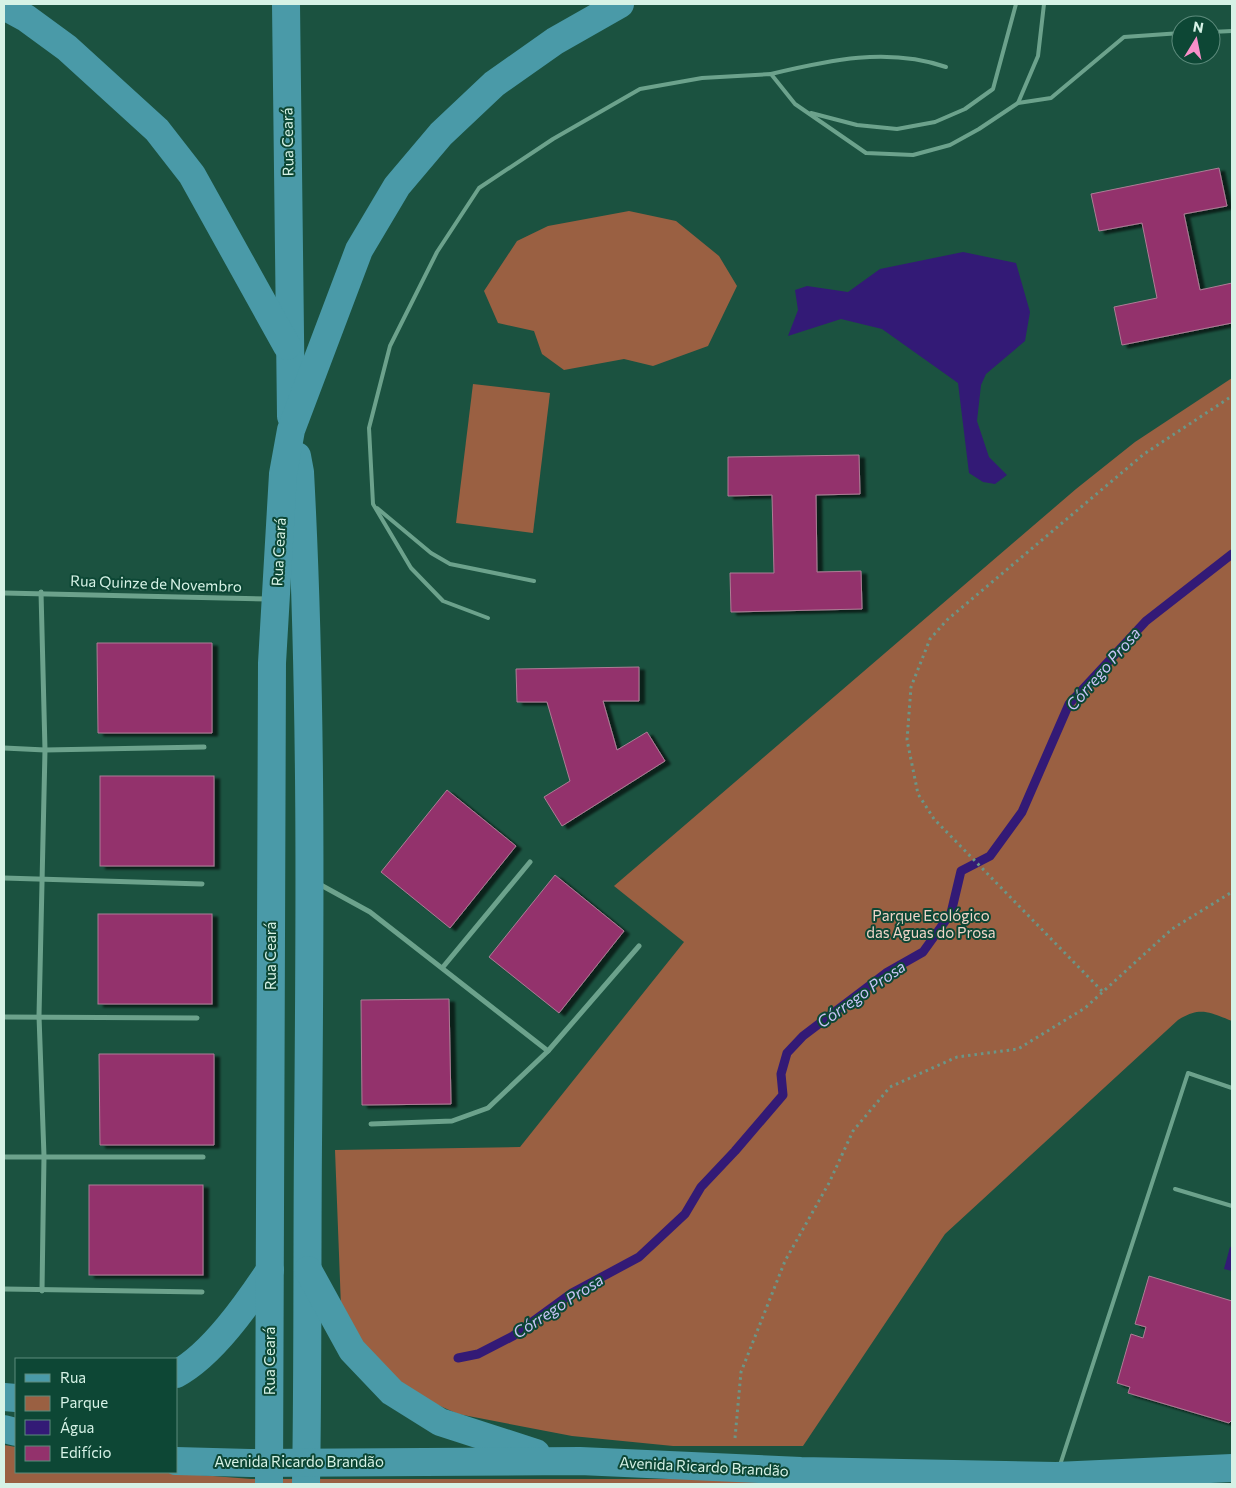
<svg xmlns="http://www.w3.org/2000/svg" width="1236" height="1488" font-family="Commissioner,sans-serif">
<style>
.green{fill:#9a6042}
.water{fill:#331a76}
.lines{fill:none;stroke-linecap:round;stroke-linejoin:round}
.stream{stroke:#331a76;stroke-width:9}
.building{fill:#93326c;stroke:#ac7d95;filter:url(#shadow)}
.path{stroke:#6b9687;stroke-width:3;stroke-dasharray:2.5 4;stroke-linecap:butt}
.lane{stroke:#6ca28c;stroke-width:4}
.street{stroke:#6ca28c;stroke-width:5}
.primary{stroke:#4a9aa8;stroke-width:28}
.labels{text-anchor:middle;stroke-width:4;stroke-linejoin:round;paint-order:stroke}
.street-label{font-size:15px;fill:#d6f2e6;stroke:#0d4735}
.park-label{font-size:15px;fill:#f0d5c8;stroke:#0d4735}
.water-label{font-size:16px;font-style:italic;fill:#c7c4f7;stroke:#0d4735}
</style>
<defs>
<filter id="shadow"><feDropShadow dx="5.5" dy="3" stdDeviation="1" flood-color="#0009"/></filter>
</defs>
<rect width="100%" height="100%" fill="#1b5240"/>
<!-- green -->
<g class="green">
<polygon points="629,211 676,221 719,256 737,286 708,346 653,366 624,359 564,370 542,354 534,331 498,323 484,291 517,241 548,226"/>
<path d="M1232,378V1021C1209,1012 1200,1006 1178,1020L945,1234L803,1446H673L572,1436L458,1414L402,1389L354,1338L341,1307L335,1150L520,1147L684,942L614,886L1076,489L1135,442Z"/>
<polygon points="473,384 550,393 533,533 456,523"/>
<polygon points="4,1445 16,1447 16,1472 162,1472 251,1479 732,1479 1195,1484 4,1484"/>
</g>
<!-- water -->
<g class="water">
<polygon points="963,252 1016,263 1030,312 1025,341 986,374 981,385 977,421 989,457 1007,475 995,484 983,482 969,473 958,383 882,329 841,319 788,336 798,310 795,290 807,286 848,292 880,269"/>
<polygon points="1230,1247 1232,1247 1232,1271 1224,1269"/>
</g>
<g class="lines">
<!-- stream -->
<polyline class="stream" points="458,1358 478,1354 513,1336 572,1293 639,1257 685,1214 701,1187 735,1151 783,1095 781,1074 787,1053 803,1036 886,973 923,952 951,913 961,871 990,856 1022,812 1069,704 1146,621 1232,554"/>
</g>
<!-- building -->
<g class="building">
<polygon points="1219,168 1227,206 1184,214 1200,290 1232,283 1232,323 1122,345 1114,307 1157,298 1142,223 1099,231 1091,194"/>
<polygon points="859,455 860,494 816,495 817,572 861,571 862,609 731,612 730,573 774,573 772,495 728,496 728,457"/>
<polygon points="97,643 212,643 212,733 98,733"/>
<polygon points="639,667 639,701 603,701 617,750 647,732 665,761 562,826 544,797 570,781 547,702 517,702 516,669"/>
<rect x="100" y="776" width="114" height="90"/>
<polygon points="447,790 516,846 450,928 381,872"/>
<polygon points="555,875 624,931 559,1013 489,957"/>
<rect x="98" y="914" width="114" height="90"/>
<polygon points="449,999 451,1104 362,1105 361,1000"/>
<polygon points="99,1054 214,1054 214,1145 100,1145"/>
<rect x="89" y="1185" width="114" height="90"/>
<polygon points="1149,1276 1232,1301 1232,1420 1229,1423 1128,1393 1130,1387 1117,1383 1131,1334 1143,1338 1146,1327 1135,1324"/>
</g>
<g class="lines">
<!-- path -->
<g class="path">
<polyline points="1102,991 934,819 918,794 907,740 911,687 930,639 947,620 1144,454 1232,396"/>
<polyline points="735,1438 741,1372 785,1261 829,1183 853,1131 890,1087 957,1057 1018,1049 1085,1008 1172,929 1232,892"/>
</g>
<!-- lane -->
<g class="lane">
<polyline points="1211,32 1232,31"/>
<path d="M771,74C829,60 888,47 946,67"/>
<polyline points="1018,103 1051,98 1124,37 1181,33"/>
<polyline points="811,113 857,125 897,129 935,122 965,109 993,89 1016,4"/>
<polyline points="377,508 431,553 450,564 534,581"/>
<polyline points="488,618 443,601 411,568 373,504 369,428 390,346 437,252 479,188 553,139 640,89 702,78 771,74 795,104 866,153 913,155 950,145 979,129 1018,103 1038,56 1044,4"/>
<polyline points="1175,1189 1232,1206"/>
<polyline points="1060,1465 1188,1073 1232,1088"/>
</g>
<!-- street -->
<g class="street">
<polyline points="41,592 45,750 39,1016 44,1156 42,1291"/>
<polyline points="4,593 269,599"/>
<polyline points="4,748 45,750 204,747"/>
<polyline points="4,878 202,884"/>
<polyline points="319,884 370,912 548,1051"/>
<polyline points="443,967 530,862"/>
<polyline points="4,1017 197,1018"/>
<polyline points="371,1124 452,1121 488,1108 548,1051 639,946"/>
<polyline points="4,1157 203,1157"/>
<polyline points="4,1289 202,1292"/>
</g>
<!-- primary -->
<g class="primary">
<polyline points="286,4 291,416"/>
<polyline points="4,6 26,18 67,48 157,130 192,175 287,346"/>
<path d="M297,456L300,472C312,696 310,920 308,1144C307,1257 308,1371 306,1484"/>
<polyline points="308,1270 352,1350 392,1392 440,1422 536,1453"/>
<path d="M176,1374C212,1355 248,1303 270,1270"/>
<polyline points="4,1397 16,1398"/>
<polyline points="4,1429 16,1432"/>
<polyline points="176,1461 250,1463 580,1461 801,1471 1056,1476 1232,1468"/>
<polyline points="269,1484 272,663 283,474 291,430 359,250 397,186 441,134 494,84 555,41 620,4"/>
</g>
</g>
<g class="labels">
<!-- street labels -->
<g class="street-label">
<text transform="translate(288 142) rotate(-91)" y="5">Rua Ceará</text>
<text transform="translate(279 552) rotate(-87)" y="5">Rua Ceará</text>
<text transform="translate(156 584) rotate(2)" y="5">Rua Quinze de Novembro</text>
<text transform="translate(271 956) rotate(-90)" y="5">Rua Ceará</text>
<text transform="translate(270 1361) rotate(-90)" y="5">Rua Ceará</text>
<text x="299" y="1467">Avenida Ricardo Brandão</text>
<text transform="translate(704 1467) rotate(3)" y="5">Avenida Ricardo Brandão</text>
</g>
<!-- park labels -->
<g class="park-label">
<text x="931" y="921">Parque Ecológico<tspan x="931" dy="17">das Águas do Prosa</tspan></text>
</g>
<!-- water labels -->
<g class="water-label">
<text transform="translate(1103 669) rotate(-49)" y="6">Córrego Prosa</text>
<text transform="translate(861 994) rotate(-35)" y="6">Córrego Prosa</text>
<text transform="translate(558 1306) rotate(-33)" y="6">Córrego Prosa</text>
</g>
</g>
<!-- border -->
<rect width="1236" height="1488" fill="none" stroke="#d6f2e6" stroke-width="10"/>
<!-- legend -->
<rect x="15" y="1358" width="162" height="115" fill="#0d4735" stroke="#5d8b7c"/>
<rect x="25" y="1374" width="25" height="8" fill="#4a9aa8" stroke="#5d8b7c"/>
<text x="60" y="1383" font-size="15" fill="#d6f2e6">Rua</text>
<rect x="25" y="1396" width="25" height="15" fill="#9a6042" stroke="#5d8b7c"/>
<text x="60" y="1408" font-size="15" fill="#d6f2e6">Parque</text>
<rect x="25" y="1420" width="25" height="15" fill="#331a76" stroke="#5d8b7c"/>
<text x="60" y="1433" font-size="15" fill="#d6f2e6">Água</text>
<rect x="25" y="1446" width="25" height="15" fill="#93326c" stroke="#5d8b7c"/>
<text x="60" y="1458" font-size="15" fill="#d6f2e6">Edifício</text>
<!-- north arrow -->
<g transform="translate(1196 40) rotate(10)"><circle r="24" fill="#0d4735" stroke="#5d8b7c"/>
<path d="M0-4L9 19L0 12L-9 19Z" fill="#f98fc9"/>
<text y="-8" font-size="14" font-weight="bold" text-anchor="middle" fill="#d6f2e6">N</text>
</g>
</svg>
